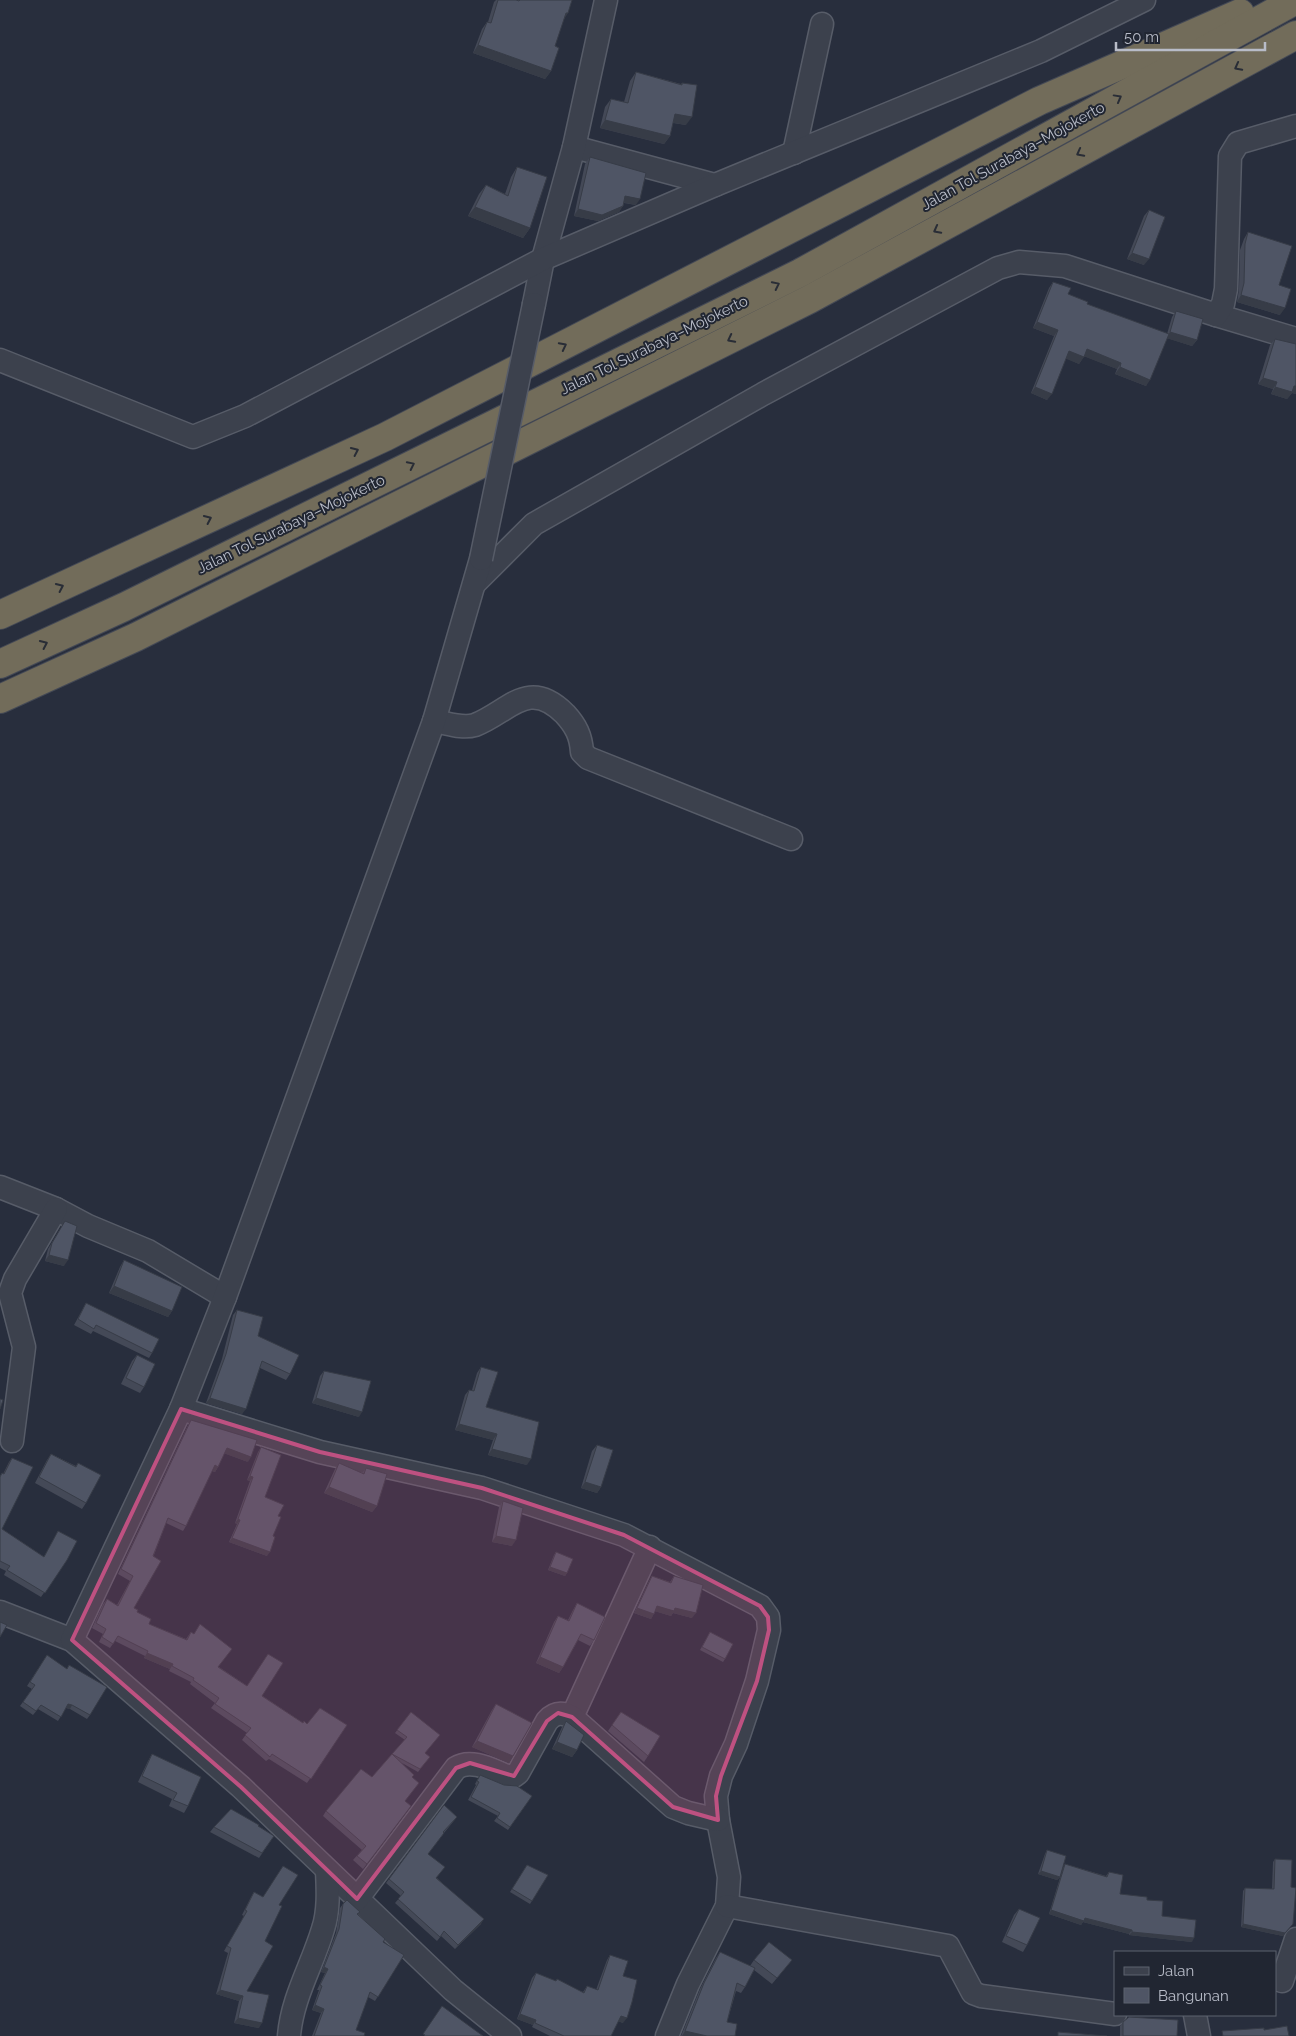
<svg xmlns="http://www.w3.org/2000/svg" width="1296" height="2036" font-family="Raleway,sans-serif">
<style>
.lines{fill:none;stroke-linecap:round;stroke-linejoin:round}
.minor-casing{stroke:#575c68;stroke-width:25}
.motorway-casing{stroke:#444955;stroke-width:30}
.minor{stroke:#3c414d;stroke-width:22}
.motorway{stroke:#726c5a;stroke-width:28}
.minor-bridge-casing{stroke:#575c68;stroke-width:25;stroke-linecap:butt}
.minor-bridge{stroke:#3c414d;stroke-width:22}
.wall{fill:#444957}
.shaded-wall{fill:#373c47}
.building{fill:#4f5565;stroke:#373c47}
.oneway{stroke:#292d36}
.marked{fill:#be5181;fill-opacity:0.2;stroke:#be5181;stroke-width:4;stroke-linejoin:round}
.labels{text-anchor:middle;stroke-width:4;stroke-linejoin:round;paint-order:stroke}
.street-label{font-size:15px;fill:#b8bcc8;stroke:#212632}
</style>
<rect width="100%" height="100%" fill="#282e3d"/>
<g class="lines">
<!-- minor casing -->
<g class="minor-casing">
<g id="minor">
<polyline points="574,147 715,185"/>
<polyline points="794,153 822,24"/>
<polyline points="534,304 543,259 574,147 606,0"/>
<polyline points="1216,315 1296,339"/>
<polyline points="0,360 193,437 245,416 543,259 715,185 1041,51 1144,0"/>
<polyline points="475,583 534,524 763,394 998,268 1019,262 1065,266 1216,315 1223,304 1226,289 1230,156 1238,143 1296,126"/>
<path d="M434,721C447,723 462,729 475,725C509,712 528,677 565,714C576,726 581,736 582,752L588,758L791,839"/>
<polyline points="0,1187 56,1209 88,1226 148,1251 225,1297"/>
<polyline points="181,1409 320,1452 482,1488 624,1535 760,1606 768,1617 769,1630 757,1681 736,1744 721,1776 716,1796 718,1820 729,1877 727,1906 688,1984 667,2036"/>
<polyline points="12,1441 24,1347 10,1293 15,1279 56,1209"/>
<polyline points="0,1612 72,1640 241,1787 453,1990 510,2036"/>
<polyline points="72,1640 181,1409 225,1297 434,721 481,559"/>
<polyline points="572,1717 650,1547"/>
<path d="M357,1899L456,1768C471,1758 492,1770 507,1776H514L518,1773L547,1721C555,1712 562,1712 572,1717L673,1807L688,1813L718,1820"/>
<polyline points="727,1906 948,1946 973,1993 981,1996 1115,2014"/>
<polyline points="1282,1981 1296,1939"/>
<polyline points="1195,2015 1199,2036"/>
<path d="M289,2036C292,1998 312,1966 323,1929C329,1911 328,1890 327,1871"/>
</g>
</g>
<!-- motorway casing -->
<g class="motorway-casing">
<g id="motorway">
<polyline points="0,615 385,437 1039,101 1240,13"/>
<polyline points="0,664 124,607 800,273 1296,0"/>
<polyline points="0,699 136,637 810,299 1296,35"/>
</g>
</g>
<!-- minor -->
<use href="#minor" class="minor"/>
<!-- motorway -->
<use href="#motorway" class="motorway"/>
<!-- minor-bridge casing -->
<g class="minor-bridge-casing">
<polyline id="minor-bridge" points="481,559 534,304"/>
</g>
<!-- minor-bridge -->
<use href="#minor-bridge" class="minor-bridge"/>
</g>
<!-- wall -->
<g class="wall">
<polygon points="496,0 572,0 563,21 555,46 551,71 545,79 473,53 482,29 487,22 488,22 494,2"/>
<polygon points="636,72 681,84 682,83 686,125 673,123 670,136 664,144 600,128 605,107 611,99 624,102 630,81"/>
<polygon points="590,157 636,205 624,203 619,212 598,221 574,216 585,164"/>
<polygon points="517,167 530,228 523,238 468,216 479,194 486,185 505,194 511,177"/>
<polygon points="1149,210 1144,265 1127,259 1144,216"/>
<polygon points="1248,232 1279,285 1280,315 1237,302 1239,289 1240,250 1244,239"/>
<polygon points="1053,282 1068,294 1087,304 1167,334 1172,317 1176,311 1197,340 1192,346 1167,338 1146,386 1115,374 1117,369 1084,356 1079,364 1066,358 1047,400 1031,393 1054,336 1033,328 1049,288"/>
<polygon points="1275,339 1296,344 1296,394 1292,393 1287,399 1271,394 1273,389 1258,384 1270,345"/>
<polygon points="65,1221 64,1266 45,1261 48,1249"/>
<polygon points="124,1260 172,1311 168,1317 109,1293 120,1267"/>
<polygon points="86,1303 152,1353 149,1358 93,1331 91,1334 74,1325"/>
<polygon points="237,1310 290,1374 286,1380 260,1368 242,1414 206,1403 222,1359 233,1315"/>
<polygon points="137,1355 144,1387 140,1393 121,1384 132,1361"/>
<polygon points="481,1367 486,1407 527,1465 488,1455 493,1440 455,1430 465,1395 469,1390 472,1390 477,1373"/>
<polygon points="324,1371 359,1417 312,1403 320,1376"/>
<polygon points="191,1420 248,1462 224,1453 218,1467 215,1472 212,1471 186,1526 183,1531 166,1523 134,1608 137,1612 149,1624 186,1639 191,1632 219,1667 303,1723 347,1725 307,1783 269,1759 266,1761 242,1740 247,1733 211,1708 215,1703 190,1684 191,1682 169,1671 170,1669 144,1658 145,1656 115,1641 110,1648 99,1642 103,1634 92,1628 103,1604 107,1599 117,1605 130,1581 118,1574 188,1425"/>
<polygon points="597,1445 601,1487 597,1493 581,1488 592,1451"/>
<polygon points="261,1447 265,1497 278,1516 267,1556 229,1542 237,1524 235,1523 250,1481 247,1480 258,1452"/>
<polygon points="51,1454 76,1466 78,1463 86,1503 82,1509 35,1483 47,1460"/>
<polygon points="12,1458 2,1529 44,1557 58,1531 67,1560 41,1597 4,1575 6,1571 0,1568 0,1476 2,1473 3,1474 9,1462"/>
<polygon points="339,1463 362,1473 366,1468 377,1506 372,1512 324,1493 335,1469"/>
<polygon points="503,1501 512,1546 492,1542 499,1507"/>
<polygon points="556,1552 567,1573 565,1576 548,1570 554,1555"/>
<polygon points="652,1576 670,1582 674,1576 692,1618 673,1613 671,1616 655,1611 651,1619 634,1613 649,1581"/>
<polygon points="577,1603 594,1640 590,1646 578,1640 563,1667 559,1673 536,1663 554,1622 558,1616 568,1620 573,1610"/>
<polygon points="710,1632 725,1659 723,1662 700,1650"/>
<polygon points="47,1655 90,1715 87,1719 70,1709 66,1708 58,1721 38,1709 33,1715 20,1706 32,1689 27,1686"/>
<polygon points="496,1704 513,1756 509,1763 472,1747 492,1710"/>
<polygon points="411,1712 427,1760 418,1772 402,1763 412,1777 405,1801 411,1806 363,1869 353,1860 362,1850 323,1816 326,1811 372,1777 405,1740 395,1733"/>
<polygon points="621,1712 648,1756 644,1762 608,1731"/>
<polygon points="566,1721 577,1750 572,1757 552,1749 562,1727"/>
<polygon points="152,1754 188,1806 184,1813 169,1806 172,1799 138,1782 148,1761"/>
<polygon points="480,1775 532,1796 508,1830 494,1821 498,1816 468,1800 476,1785 475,1784"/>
<polygon points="444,1805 457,1817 444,1833 428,1854 437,1878 481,1924 455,1949 441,1936 437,1941 395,1903 401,1896 386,1883"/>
<polygon points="258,1826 274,1836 259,1858 210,1832 214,1827"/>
<polygon points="1047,1850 1060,1877 1057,1880 1038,1874 1045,1854"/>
<polygon points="1275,1859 1290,1928 1283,1936 1241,1927 1243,1891 1245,1888 1272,1889 1273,1862"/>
<polygon points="1065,1864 1106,1876 1109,1872 1120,1894 1147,1900 1162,1916 1192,1942 1129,1935 1129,1934 1083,1922 1081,1925 1049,1914 1063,1868"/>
<polygon points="527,1865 548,1875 530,1904 510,1892"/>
<polygon points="254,1892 279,1905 265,1941 247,1991 259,2028 234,2023 239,2001 216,1994 228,1953 224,1951 244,1916 242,1915 251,1897"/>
<polygon points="343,1904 358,1915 383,1942 404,1955 375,2001 368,1997 356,2030 364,2036 312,2036 321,2013 312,2010 319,1990 317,1990 325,1973 321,1972 336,1933 340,1908"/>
<polygon points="1019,1909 1027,1945 1023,1952 1002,1942 1014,1915"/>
<polygon points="720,1952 750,1966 754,1960 792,1960 772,1984 754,1970 745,1987 741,1993 736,1991 727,2022 735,2036 681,2036 700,1989 716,1958"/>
<polygon points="610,1955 623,1976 623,2023 618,2021 611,2036 550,2036 532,2027 533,2025 517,2019 532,1978 536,1973 583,1992 587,1986 596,1990 607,1960"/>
<polygon points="1123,2022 1177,2036 1120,2036 1120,2026"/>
</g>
<!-- shaded-wall -->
<g class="shaded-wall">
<polygon points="566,13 568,13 563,21"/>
<polygon points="478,45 551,71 545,79 473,53"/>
<polygon points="675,114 692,117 686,125 669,122"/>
<polygon points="605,120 670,136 664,144 600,128"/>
<polygon points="625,196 640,199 636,205 621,202"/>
<polygon points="623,206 619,212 598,221 574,216 578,209"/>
<polygon points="475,207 530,228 523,238 468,216"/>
<polygon points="1132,253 1149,259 1144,265 1127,259"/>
<polygon points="1241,295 1285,308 1280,315 1237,302"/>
<polygon points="1037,322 1058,330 1054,336 1033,328"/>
<polygon points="1170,332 1197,340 1192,346 1166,338"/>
<polygon points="1087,349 1121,363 1117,369 1083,356"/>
<polygon points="1069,351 1084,357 1079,364 1064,358"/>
<polygon points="1120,367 1150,380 1146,386 1115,374"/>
<polygon points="1263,378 1277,382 1273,389 1258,384"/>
<polygon points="1294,386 1296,386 1296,394 1292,393 1287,399 1271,394 1275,387"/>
<polygon points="1035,387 1052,394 1047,400 1031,393"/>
<polygon points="49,1255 68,1260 64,1266 45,1261"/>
<polygon points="114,1286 172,1311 168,1317 109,1293"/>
<polygon points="210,1398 246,1409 242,1414 206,1403"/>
<polygon points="316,1398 362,1412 359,1417 312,1403"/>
<polygon points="459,1424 497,1434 493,1440 455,1430"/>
<polygon points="227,1448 251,1457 248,1462 223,1453"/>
<polygon points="492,1449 531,1459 527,1465 488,1455"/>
<polygon points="215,1465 218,1467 215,1472 211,1470"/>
<polygon points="250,1476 253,1477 250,1481 247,1480"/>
<polygon points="585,1482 601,1487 597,1493 581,1488"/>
<polygon points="329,1487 377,1506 372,1512 324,1493"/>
<polygon points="238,1519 240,1520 237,1524 235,1523"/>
<polygon points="496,1536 516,1540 512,1546 492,1542"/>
<polygon points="232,1538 270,1552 267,1556 229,1542"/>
<polygon points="550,1567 567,1573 565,1576 548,1570"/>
<polygon points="657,1606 675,1608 696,1613 692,1618 673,1613 671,1616 654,1611"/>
<polygon points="637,1608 654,1614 651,1619 634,1613"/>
<polygon points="147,1653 173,1664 170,1669 144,1658"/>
<polygon points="540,1657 563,1667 559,1673 536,1663"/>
<polygon points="68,1704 72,1705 70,1709 66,1708"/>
<polygon points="477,1741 513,1756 509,1763 472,1747"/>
<polygon points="557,1742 577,1750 572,1757 552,1749"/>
<polygon points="1041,1871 1060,1877 1057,1880 1038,1874"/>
<polygon points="1051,1910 1132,1930 1129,1934 1083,1922 1081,1925 1049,1914"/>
<polygon points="484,1919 481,1924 455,1949 458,1945"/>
<polygon points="1243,1924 1293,1924 1283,1936 1241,1927"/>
<polygon points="1132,1932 1194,1938 1192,1942 1129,1935"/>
<polygon points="324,1967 328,1969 325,1973 321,1972"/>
<polygon points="220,1990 243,1996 239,2001 216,1994"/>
<polygon points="315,2005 324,2009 321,2013 312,2010"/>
<polygon points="520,2014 536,2020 533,2025 517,2019"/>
<polygon points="621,2016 627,2018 623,2023 617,2021"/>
<polygon points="238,2018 262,2023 259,2028 234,2023"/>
<polygon points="685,2031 707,2036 682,2036"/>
</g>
<!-- building -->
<g class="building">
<polygon points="498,0 516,0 519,1 520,0 572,0 568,13 566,13 555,46 559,48 551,71 478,45 487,22 491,23"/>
<polygon points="636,72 682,85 682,83 697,85 692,117 675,114 670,136 605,120 611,99 628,103"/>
<polygon points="590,157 646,173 640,199 625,196 623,206 602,215 578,209"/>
<polygon points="517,167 547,177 530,228 475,207 486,185 508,196"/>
<polygon points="1149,210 1165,217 1149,259 1132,253"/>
<polygon points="1248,232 1292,246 1279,285 1291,289 1285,308 1241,295 1244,283 1245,244"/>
<polygon points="1053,282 1071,288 1068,294 1088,302 1087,304 1169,334 1150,380 1120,367 1121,363 1087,349 1084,357 1069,351 1052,394 1035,387 1058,330 1037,322"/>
<polygon points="1176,311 1203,319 1197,340 1170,332"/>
<polygon points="1275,339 1296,344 1296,386 1294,386 1292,392 1275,387 1277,382 1263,378"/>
<polygon points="65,1221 77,1226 68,1260 49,1255 52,1243"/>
<polygon points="124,1260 182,1287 172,1311 114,1286"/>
<polygon points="86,1303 159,1339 152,1353 96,1325 94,1329 78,1319"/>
<polygon points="237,1310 263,1317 258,1336 299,1355 290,1374 262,1361 246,1409 210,1398 226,1354"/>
<polygon points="137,1355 155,1364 144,1387 126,1378"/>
<polygon points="481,1367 498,1372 486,1407 539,1422 531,1459 492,1449 497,1434 459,1424 469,1390 474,1391"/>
<polygon points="324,1371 371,1381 362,1412 316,1398"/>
<polygon points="0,1399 3,1400 0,1409"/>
<polygon points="191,1420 257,1440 251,1457 227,1448 218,1467 215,1465 186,1526 168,1518 153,1556 161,1561 134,1608 138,1610 137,1612 151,1619 149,1624 187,1640 191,1632 194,1634 200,1624 232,1649 218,1667 247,1686 268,1654 283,1663 262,1696 303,1723 304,1721 307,1724 320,1708 347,1725 311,1779 272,1754 270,1757 245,1735 251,1728 215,1704 219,1698 193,1680 194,1678 172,1666 173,1664 147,1653 148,1651 118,1636 113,1644 102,1637 106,1629 96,1623 107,1599 118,1606 133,1576 121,1569"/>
<polygon points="597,1445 613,1450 601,1487 585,1482"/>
<polygon points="261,1447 281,1455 265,1497 284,1505 278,1516 281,1517 273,1536 275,1537 270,1552 232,1538 240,1520 238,1519 253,1477 250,1476"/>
<polygon points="51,1454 76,1467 78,1463 101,1475 86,1503 39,1477"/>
<polygon points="12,1458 33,1467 2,1529 44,1557 58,1531 77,1541 67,1560 45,1593 7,1570 10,1566 0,1561 0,1477 2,1473 4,1474"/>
<polygon points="339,1463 364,1474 366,1468 387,1474 377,1506 329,1487"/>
<polygon points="503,1501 523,1508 516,1540 496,1536"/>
<polygon points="556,1552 573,1559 567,1573 550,1567"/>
<polygon points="652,1576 671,1583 674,1576 703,1585 696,1613 675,1608 674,1611 657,1606 654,1614 637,1608"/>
<polygon points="577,1603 605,1617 594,1640 581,1634 563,1667 540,1657 558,1616 569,1621"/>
<polygon points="0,1622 7,1625 0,1637"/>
<polygon points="710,1632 733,1644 725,1659 702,1647"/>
<polygon points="47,1655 67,1669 69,1665 107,1687 90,1715 72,1705 68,1704 61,1717 41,1705 36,1711 23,1702 35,1685 30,1682"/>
<polygon points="496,1704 532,1723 513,1756 477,1741"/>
<polygon points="411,1712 440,1735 425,1753 430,1757 420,1769 392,1754 407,1737 397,1730"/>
<polygon points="621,1712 660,1736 648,1756 612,1725"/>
<polygon points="566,1721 584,1735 577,1750 557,1742"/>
<polygon points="152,1754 201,1777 188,1806 173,1800 177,1793 142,1776"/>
<polygon points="392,1754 414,1775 412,1777 419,1783 405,1801 411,1806 367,1864 357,1856 366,1846 326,1811 361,1769 372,1777"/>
<polygon points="480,1775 504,1785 517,1786 532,1796 510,1827 497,1818 500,1813 471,1797 479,1782 477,1781"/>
<polygon points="444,1805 457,1817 443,1832 444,1833 428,1854 445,1867 436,1878 484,1919 458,1945 444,1931 440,1937 398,1899 404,1892 389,1879"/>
<polygon points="231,1809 259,1825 258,1826 274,1836 262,1853 214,1827"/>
<polygon points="1047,1850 1066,1856 1060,1877 1041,1871"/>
<polygon points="1275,1859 1292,1860 1291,1887 1296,1888 1293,1924 1285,1933 1243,1924 1245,1888 1274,1889"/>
<polygon points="1065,1864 1107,1877 1109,1872 1123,1875 1120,1894 1147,1897 1147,1900 1163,1901 1162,1916 1196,1920 1194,1938 1132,1932 1132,1930 1085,1918 1084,1921 1051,1910"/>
<polygon points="527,1865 548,1875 532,1901 512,1889"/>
<polygon points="283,1866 298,1875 279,1905 282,1906 265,1941 273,1946 247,1991 269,1995 262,2023 238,2018 243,1996 220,1990 231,1948 227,1946 247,1911 245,1910 254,1892 263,1897"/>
<polygon points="347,1900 360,1912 357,1914 385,1939 383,1942 404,1955 378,1997 370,1992 356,2030 365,2033 364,2036 314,2036 324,2009 315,2005 322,1986 320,1985 328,1969 324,1967 339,1929 343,1904"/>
<polygon points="1019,1909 1040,1918 1027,1945 1006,1936"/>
<polygon points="769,1942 792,1960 777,1978 754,1960"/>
<polygon points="720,1952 755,1968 745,1987 737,1983 727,2022 737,2024 735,2036 707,2036 685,2031 704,1983"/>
<polygon points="610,1955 628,1961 623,1976 637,1980 632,2002 627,2018 621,2016 611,2036 564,2036 535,2023 536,2020 520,2014 536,1973 556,1981 557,1979 584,1993 587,1986 598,1990"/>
<polygon points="442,2006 483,2036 424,2036 425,2035 423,2034"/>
<polygon points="1129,2017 1178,2020 1177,2036 1123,2036 1123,2022"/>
<polygon points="1287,2026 1289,2036 1223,2036 1222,2031 1264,2028 1264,2030"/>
<polygon points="1058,2032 1107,2036 1058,2036"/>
</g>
<!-- one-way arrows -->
<defs><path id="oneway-chevron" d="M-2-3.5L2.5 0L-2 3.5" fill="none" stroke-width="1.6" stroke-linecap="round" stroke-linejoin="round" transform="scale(1.25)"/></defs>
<g class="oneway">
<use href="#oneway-chevron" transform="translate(1238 67) rotate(152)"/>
<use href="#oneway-chevron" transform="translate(1118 98) rotate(-29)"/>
<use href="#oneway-chevron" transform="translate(1080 153) rotate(152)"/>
<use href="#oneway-chevron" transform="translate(937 230) rotate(152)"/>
<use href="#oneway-chevron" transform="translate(776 285) rotate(-26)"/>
<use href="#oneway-chevron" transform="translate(731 339) rotate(153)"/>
<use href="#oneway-chevron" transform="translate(563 346) rotate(-27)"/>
<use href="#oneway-chevron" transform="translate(355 451) rotate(-25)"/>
<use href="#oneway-chevron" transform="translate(411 465) rotate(-26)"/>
<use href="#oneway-chevron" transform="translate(208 519) rotate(-25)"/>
<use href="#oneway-chevron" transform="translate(60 587) rotate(-25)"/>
<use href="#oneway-chevron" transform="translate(44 644) rotate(-25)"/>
</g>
<!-- marked area -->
<path class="marked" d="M181,1409L320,1452L482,1488L624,1535L760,1606L768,1617L769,1630L757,1681L721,1776L716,1796L718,1820L673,1807L572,1717L558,1713L547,1721L514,1776L470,1763L456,1768L357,1899L241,1787L72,1640Z"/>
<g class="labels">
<!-- street labels -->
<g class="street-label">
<text transform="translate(1013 156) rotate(-29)" y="5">Jalan Tol Surabaya–Mojokerto</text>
<text transform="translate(654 345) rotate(-26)" y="5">Jalan Tol Surabaya–Mojokerto</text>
<text transform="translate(291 524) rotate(-26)" y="5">Jalan Tol Surabaya–Mojokerto</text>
</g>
</g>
<!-- legend -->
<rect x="1114" y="1951" width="162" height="65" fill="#212632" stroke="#5d626e"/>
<rect x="1124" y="1967" width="25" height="8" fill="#3c414d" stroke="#5d626e"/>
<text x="1158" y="1976" font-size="15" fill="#b8bcc8">Jalan</text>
<rect x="1124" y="1988" width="25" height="15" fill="#4f5565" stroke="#5d626e"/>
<text x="1158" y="2001" font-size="15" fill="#b8bcc8">Bangunan</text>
<!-- scale -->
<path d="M1116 42v8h149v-8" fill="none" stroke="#b8bcc8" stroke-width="2.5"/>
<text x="1124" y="42" font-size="15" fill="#b8bcc8" stroke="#212632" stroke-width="4" paint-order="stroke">50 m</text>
</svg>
